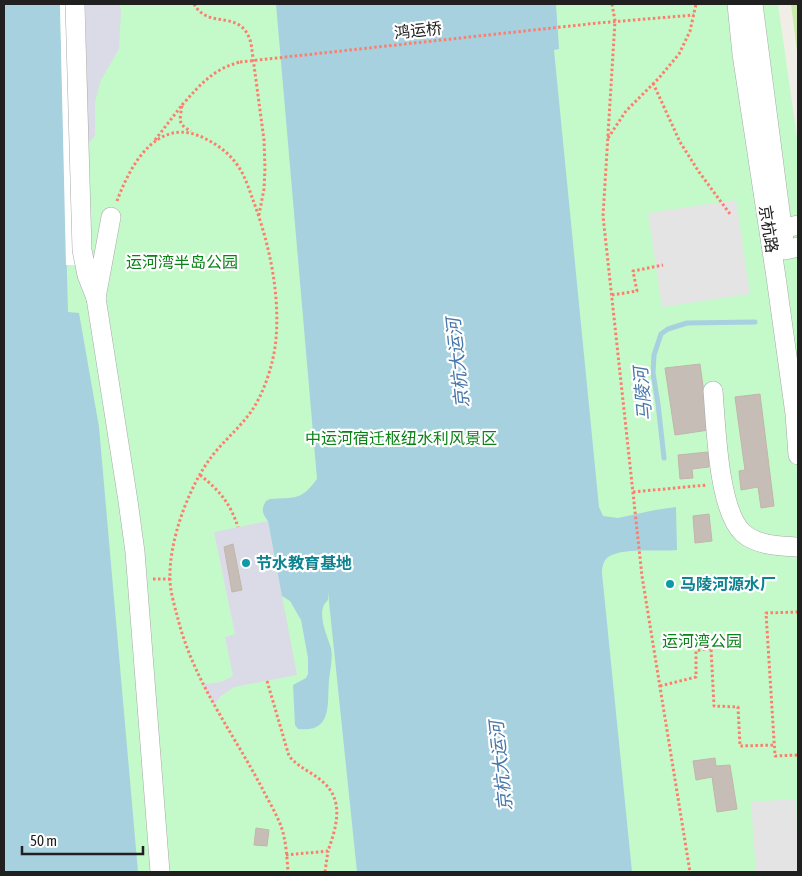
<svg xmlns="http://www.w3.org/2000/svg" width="802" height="876" font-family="'Asap Condensed','Noto Sans SC',sans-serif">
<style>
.grass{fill:#caebac}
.park{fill:#c4faca}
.parking{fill:#e4e4e4}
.plaza{fill:#dbdbe7}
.water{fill:#a7d1df}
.pier{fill:#fff}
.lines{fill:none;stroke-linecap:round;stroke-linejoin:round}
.stream{stroke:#a7d1df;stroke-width:5}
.building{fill:#c6beb6;stroke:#c3b5a9}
.minor-casing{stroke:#a7a7a7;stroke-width:20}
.path{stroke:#fc7f6d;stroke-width:3;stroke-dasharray:2.5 2.5;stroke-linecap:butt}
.minor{stroke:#fff;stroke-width:19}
.path-bridge{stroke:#fc7f6d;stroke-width:3;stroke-dasharray:2.5 2.5;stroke-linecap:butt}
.culture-dot{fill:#0f9aa8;stroke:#fff;stroke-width:2}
.labels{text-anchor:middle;stroke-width:4.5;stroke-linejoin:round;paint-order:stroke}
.street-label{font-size:16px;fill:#202020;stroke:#fff}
.park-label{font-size:16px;fill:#0a8217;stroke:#fff}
.culture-label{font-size:16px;font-weight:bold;fill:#0d838f;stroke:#fff;text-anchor:start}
.water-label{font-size:18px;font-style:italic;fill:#4777aa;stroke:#fff}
</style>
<rect width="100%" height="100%" fill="#f1eee7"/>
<!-- grass -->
<polygon class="grass" points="791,4 798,4 798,59"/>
<!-- park -->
<polygon class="park" points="4,4 778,4 798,144 798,872 4,872"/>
<!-- parking -->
<g class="parking">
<polygon points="736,200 750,294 662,307 648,213"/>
<polygon points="796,799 798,872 756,872 751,802"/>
</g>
<!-- plaza -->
<g class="plaza">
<polygon points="85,4 120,4 121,12 119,49 100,82 95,103 95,136 88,144"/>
<polygon points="268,521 297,675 234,687 220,697 214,705 203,684 221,682 233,676 225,637 235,634 214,532"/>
</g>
<!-- water -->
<g class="water">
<polygon points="4,4 60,4 68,312 79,313 99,427 138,872 4,872"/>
<path d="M276,4H556L559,49L554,50L599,507L603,516L618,518L655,510L676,507L677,550C660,552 620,547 607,558C603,562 602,568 602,573L632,872H357L328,592V600C315,611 327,635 331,648C333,657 330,671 329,680C327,704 333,733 298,729L295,725L293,685L306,678L308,674V658L301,620L290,601L282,596L268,521C262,514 261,509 266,501L270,499C295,497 301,501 317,479Z"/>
</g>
<!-- pier -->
<polygon class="pier" points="60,4 85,4 91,253 77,265 66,265"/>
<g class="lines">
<!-- stream -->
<polyline class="stream" points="664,458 658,404 653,373 654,355 661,334 668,329 687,323 755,322"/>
</g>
<!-- building -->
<g class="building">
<polygon points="700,364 709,430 675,435 665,368"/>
<polygon points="760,394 774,506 761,508 758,487 741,490 739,471 745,470 735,397"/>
<polygon points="708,452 709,467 692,469 693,478 680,479 678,455"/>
<polygon points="709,514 712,541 695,543 693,516"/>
<polygon points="233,544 242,590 232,592 224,547"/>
<polygon points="715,758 716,766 730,765 737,809 717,812 712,777 696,780 693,761"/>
<polygon points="256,828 269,830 267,846 254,845"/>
</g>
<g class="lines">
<!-- minor casing -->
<g class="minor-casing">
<g id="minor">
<polyline points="75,4 82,250 87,275 96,298 111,217"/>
<polyline points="737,4 742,54 776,277 795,414 798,455"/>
<polyline points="753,4 784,242"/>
<polyline points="798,225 782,229 771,244 785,250 798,247"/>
<polyline points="96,298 128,501 135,552 160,872"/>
<path d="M713,391C716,425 718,510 743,533C758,546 780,546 798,547"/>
</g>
</g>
<!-- path -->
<g class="path">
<path d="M194,4C209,31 241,7 251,43L264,140L265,168L264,189L259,215"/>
<polyline points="612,4 615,21 603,216 642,576 690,872"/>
<polyline points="598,23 694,15"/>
<polyline points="653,83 680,142 699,172 730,214"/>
<path d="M182,105C200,85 213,69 240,62"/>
<polyline points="608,138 626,111 659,78 679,54 690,31 696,4"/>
<path d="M155,140L182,105C180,120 177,124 191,131"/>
<path d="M117,201C131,163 159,114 206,139C218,145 230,154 238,166C245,176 249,189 253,200C269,243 280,292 276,339C274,363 263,398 247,417C236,431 223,442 212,456C189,486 169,540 170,578C170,591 174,604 177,615C192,679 232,731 262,788C268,800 276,813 281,826C286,840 287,857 288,872"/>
<polyline points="612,295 637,291 633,271 663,265"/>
<path d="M200,475C220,491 230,503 238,527"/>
<polyline points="633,492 707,485"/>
<polyline points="153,579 170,579"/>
<polyline points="798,612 766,613 775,756 798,755"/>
<path d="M267,681L289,756C299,768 312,772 323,782C345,801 336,828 328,851L286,855"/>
<polyline points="660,686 696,677 696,651 711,648 714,706 738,707 740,746 775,745"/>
<polyline points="325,872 328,851"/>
</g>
<!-- minor -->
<use href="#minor" class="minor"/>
<!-- path-bridge -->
<polyline class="path-bridge" points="240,62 598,23"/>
</g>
<!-- markers -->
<g class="culture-dot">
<circle cx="246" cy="563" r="5"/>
<circle cx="670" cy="584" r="5"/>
</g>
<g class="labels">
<!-- street labels -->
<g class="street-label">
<text transform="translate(418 30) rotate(-6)" y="6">鸿运桥</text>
<text transform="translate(769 229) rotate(81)" y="6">京杭路</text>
</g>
<!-- park labels -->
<g class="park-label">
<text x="182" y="268">运河湾半岛公园</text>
<text x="401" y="444">中运河宿迁枢纽水利风景区</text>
<text x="702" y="647">运河湾公园</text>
</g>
<!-- culture labels -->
<g class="culture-label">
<text x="256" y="569">节水教育基地</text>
<text x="680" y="590">马陵河源水厂</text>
</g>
<!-- water labels -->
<g class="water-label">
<text transform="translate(458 363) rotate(-96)" y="6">京杭大运河</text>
<text transform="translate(643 394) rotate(-95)" y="6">马陵河</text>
<text transform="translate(501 766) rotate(-96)" y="6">京杭大运河</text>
</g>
</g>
<!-- border -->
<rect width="802" height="876" fill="none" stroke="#202020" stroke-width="10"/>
<!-- scale -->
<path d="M22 846v8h121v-8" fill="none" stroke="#202020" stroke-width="2.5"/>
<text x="30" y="846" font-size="15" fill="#202020" stroke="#ffffff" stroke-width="4" paint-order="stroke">50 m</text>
</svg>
